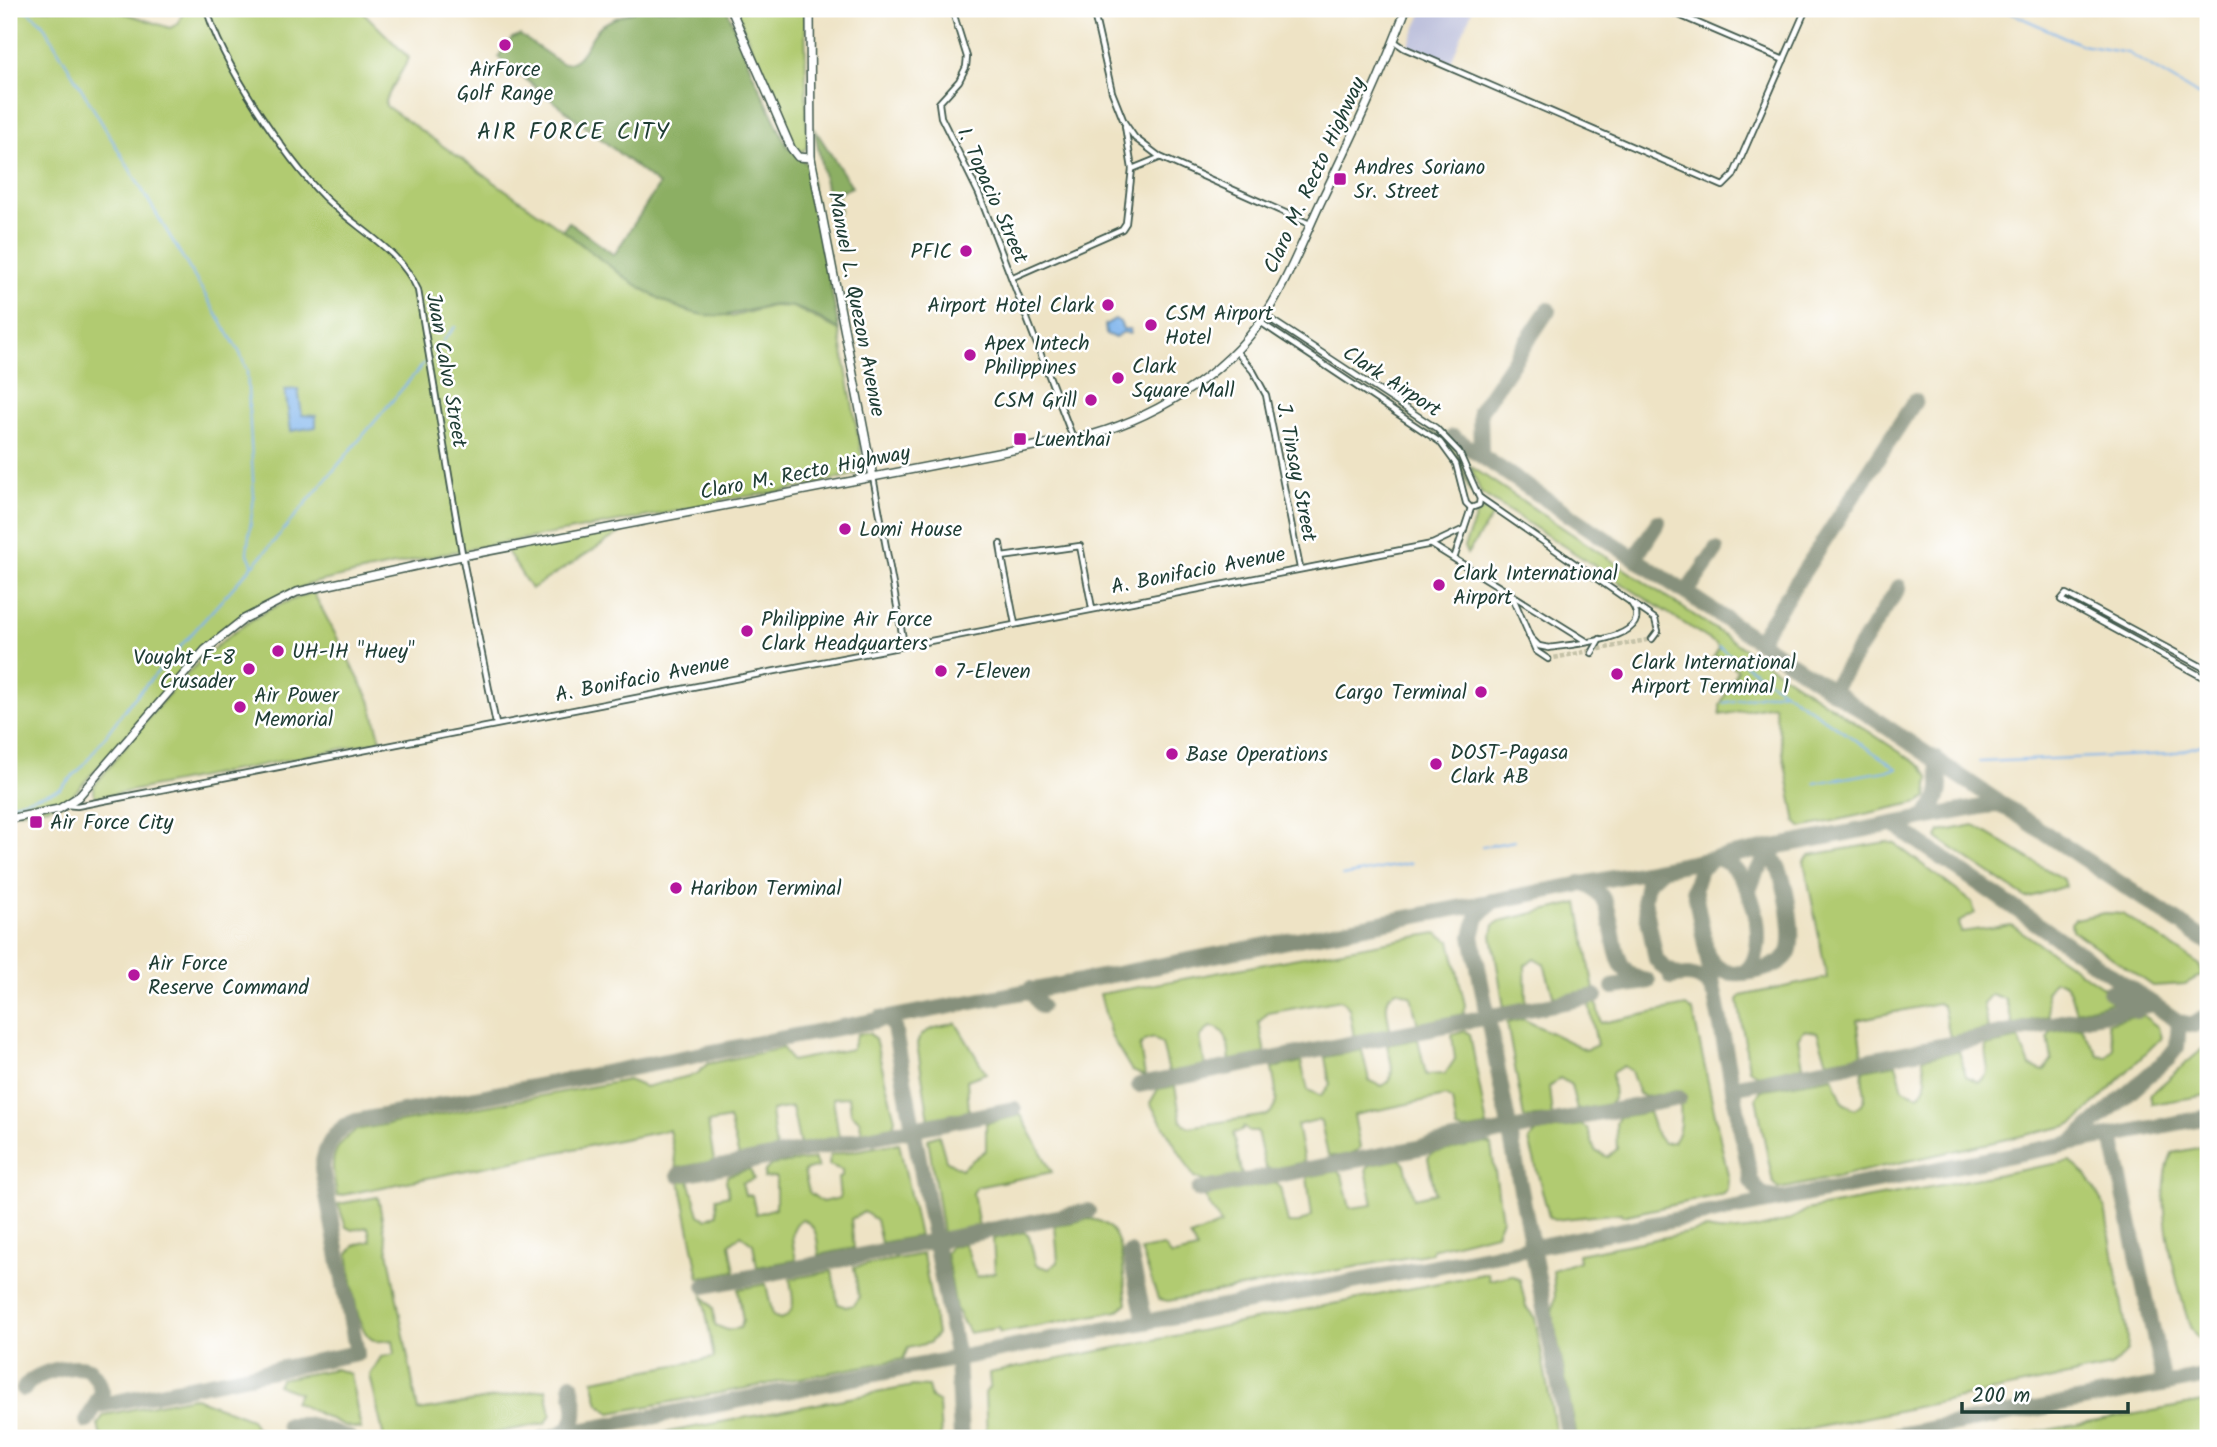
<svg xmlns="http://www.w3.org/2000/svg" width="2217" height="1447" font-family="Kalam,sans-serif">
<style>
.industrial{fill:#bfc2dd}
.green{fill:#b1cb71;stroke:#688452;stroke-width:2}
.forest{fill:#8caf63;stroke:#56764c;stroke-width:2}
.water{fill:#7eb4ec;stroke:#4e7890;stroke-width:2}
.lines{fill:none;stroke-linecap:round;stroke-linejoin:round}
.stream{stroke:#7eb4ec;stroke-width:2}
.taxiway{stroke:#86907c;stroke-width:16}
.street-tunnel{stroke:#c5c2a8;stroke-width:4.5;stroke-dasharray:4.5 2;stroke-linecap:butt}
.street-casing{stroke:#3e564a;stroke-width:8}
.secondary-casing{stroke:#3e564a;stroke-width:10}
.street{stroke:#fff;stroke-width:4.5}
.secondary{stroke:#fff;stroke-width:7}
.poi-dot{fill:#b5179e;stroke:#fff;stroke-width:2.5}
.labels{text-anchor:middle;stroke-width:5;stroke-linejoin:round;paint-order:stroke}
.poi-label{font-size:21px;fill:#1f3d34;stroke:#fff;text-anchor:start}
.street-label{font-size:21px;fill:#1f3d34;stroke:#fff}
.neighbourhood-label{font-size:23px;letter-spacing:2px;fill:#1f3d34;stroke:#fff}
</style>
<rect width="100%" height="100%" fill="#fff"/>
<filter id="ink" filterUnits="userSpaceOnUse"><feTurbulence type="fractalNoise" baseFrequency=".0143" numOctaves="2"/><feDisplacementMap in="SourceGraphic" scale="14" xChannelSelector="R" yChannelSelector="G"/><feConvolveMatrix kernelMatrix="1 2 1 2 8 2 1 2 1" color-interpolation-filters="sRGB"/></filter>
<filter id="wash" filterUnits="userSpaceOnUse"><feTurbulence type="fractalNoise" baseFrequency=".00686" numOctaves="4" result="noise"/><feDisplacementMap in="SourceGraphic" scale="28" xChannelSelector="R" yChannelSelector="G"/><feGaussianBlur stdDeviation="1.57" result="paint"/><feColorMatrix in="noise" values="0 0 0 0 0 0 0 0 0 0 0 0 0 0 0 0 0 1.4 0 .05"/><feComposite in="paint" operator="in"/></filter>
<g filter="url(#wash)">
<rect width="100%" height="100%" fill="#eee3c5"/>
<!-- industrial -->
<polygon class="industrial" points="1424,9 1472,11 1450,64 1408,46"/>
<!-- green -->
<g class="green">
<polygon points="9,9 112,9 170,28 178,24 184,9 360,9 409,58 385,101 386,106 648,290 732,317 772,306 793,307 839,330 864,468 857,474 781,492 725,499 710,505 453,552 313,583 279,596 218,634 72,796 49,807 9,813"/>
<polygon points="805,9 807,147 802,152 795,146 768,77 755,56 736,10"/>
<polygon points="1374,392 1448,442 1461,460 1471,493 1457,459 1441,439"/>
<polygon points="1470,466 1922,767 1929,777 1927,797 1919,802 1802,828 1796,823 1774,705 1720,715 1720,705 1738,670 1720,657 1713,658 1719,648 1716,644 1481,493"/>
<polygon points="1485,509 1494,514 1467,554 1464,547 1477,514"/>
<polygon points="626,529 531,589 507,551"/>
<path d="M313,592L370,700L381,741L101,797L94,796V786C145,723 195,650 268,610C282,603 298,598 313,592Z"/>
<polygon points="1974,825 2064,880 2066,886 2026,898 1937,838 1940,832"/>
<path d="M1886,842L1895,844L1972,902L1975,913L1959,922L1961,932L2012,925L2110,992L2111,1003L2076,1011C2070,998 2072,980 2054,981L2046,992L2049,1016L2013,1025L2005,999L1991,994L1983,1004L1988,1029L1950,1037L1943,1006L1938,1003L1857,1020L1862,1055L1827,1061L1817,1032L1804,1030L1798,1038L1803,1066L1758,1075L1749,1069L1738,1000L1741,996L1827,978L1804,861L1810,855Z"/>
<polygon points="1578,903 1594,990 1554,998 1544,964 1534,958 1525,965 1526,1006 1504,1008 1492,935 1494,925 1500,921"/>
<polygon points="2105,913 2123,914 2200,965 2202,975 2185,984 2153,986 2072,930 2071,923 2075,919"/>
<path d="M1436,933L1450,941L1465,1005L1463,1014L1418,1025L1411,996L1397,990C1381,997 1388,1015 1390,1030L1354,1037L1349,1008L1341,1000L1268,1013L1259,1022L1265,1054L1230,1061C1228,1047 1229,1027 1210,1027L1200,1037L1205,1066L1169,1072L1162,1044L1153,1038L1144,1041L1140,1047L1145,1076L1132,1071L1111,1036L1100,994Z"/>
<path d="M1596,1002L1601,1023L1686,1006L1693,1012L1729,1180L1728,1189L1724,1194L1622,1216L1621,1213L1554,1220L1549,1217L1529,1140L1537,1132L1581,1125L1588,1129L1595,1151L1608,1157L1617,1149L1616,1123L1619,1117L1649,1112L1657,1136L1664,1143L1673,1142C1683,1131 1682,1102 1676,1091L1645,1097L1639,1094L1631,1071L1623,1066L1612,1073L1614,1099L1610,1104L1577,1110L1571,1085L1560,1078L1549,1087L1552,1116L1524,1118L1507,1023L1523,1019L1586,1050L1597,1045L1589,1004Z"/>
<path d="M2141,1014L2158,1027L2161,1038L2076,1122L2067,1126L1790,1187L1778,1189L1773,1183L1756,1098L1761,1090L1833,1077L1843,1103L1855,1109C1874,1100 1859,1085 1863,1070L1896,1064L1903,1089L1917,1095C1934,1087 1922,1073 1923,1058L1959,1051L1966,1076L1978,1082C1995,1074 1983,1059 1986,1046L2019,1039L2030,1066L2044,1071L2052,1060L2048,1037L2051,1032L2081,1027L2098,1055L2107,1057L2114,1048L2107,1023Z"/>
<path d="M956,1023L986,1073L967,1080L969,1111L929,1120L917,1044C921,1028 940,1027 956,1023Z"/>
<path d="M1465,1031L1470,1034L1487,1127L1464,1131L1457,1129L1452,1100L1446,1096L1354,1115L1360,1148C1353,1155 1337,1158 1328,1155L1321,1122L1317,1120L1297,1125L1304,1162L1271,1170L1265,1167L1257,1131H1248L1244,1127L1242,1131L1233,1133L1242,1176L1206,1182L1194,1177L1150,1103L1158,1089L1175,1086L1181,1121L1188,1127L1267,1115C1283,1106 1274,1084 1272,1068L1301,1062L1308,1090L1321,1096L1330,1085L1325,1057L1362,1050L1369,1080L1381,1086C1399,1079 1390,1059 1387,1045L1418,1039L1426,1075L1445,1074L1455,1059L1452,1035Z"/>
<path d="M869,1033L875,1039L895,1119L892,1130L863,1135L859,1120L851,1113L849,1097L833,1098L839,1139L800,1146L792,1107L771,1111L776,1150L739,1157L729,1119L708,1123L714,1161L677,1168L669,1130L337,1196C332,1165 326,1151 356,1130L628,1080L645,1087L697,1074L707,1064L783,1048L791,1061L852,1049L857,1034Z"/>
<polygon points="2208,1044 2208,1095 2152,1104 2150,1095"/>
<polygon points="1021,1115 1052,1172 977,1187 973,1193 979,1227 943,1234 928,1139 939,1135 946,1160 961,1169 986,1150 986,1123"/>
<path d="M899,1143L919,1236L881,1243L876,1220L864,1212L851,1219L854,1248L819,1255C817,1240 818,1226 802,1219C787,1229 793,1244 796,1260L757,1267L753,1244L741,1235L730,1244L735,1271L699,1278L680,1181L689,1180L699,1215L706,1219L717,1214L716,1198L729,1195L726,1180L728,1175L750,1169L754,1179L742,1183L745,1195H752L756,1214L776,1208V1177L764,1178L765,1171L771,1165L814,1159L818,1167L804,1171L809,1192L822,1202L840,1198L838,1178L842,1176V1170L829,1165L830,1155Z"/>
<polygon points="1486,1143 1491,1145 1502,1219 1496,1233 1432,1249 1432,1253 1168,1301 1158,1299 1141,1250 1163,1246 1171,1256 1197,1250 1190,1237 1221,1224 1204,1195 1276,1183 1280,1187 1288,1223 1299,1223 1312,1216 1307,1177 1337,1171 1342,1175 1350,1208 1373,1205 1366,1169 1370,1165 1400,1159 1405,1165 1414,1198 1435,1193 1428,1158 1432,1153"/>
<path d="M2208,1146V1341H2207L2197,1337L2190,1327C2176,1282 2152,1196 2172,1153Z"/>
<path d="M2070,1161L2087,1176L2105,1208L2128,1339L2127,1351L2111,1367L1766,1438H1577L1552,1313L1555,1297L1553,1270L1579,1261L1578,1254L1707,1229C1731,1236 1786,1226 1806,1210Z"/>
<path d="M378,1197L418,1411L546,1389L551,1414L546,1423L470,1438H384L370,1375L381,1357L395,1354L393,1340C388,1340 381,1342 376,1341C354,1336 352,1274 348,1254L355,1245L371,1241L368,1227L352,1230L346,1227L338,1204Z"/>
<path d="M1088,1219C1130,1221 1121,1277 1127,1303L1117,1311L1000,1333L998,1328L969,1333L956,1309L946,1253L950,1247L963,1243C971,1252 970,1266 977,1277L995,1272L993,1239L1024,1232L1029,1236L1036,1265L1049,1269L1058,1262L1055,1226Z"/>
<path d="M923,1254L937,1334L929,1343L908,1348L903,1359L611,1413L599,1404L593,1380L714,1358L703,1296L713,1308L715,1325L727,1330L740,1328L743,1321L738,1289L766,1284L773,1316L780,1319C799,1313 792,1296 790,1279L832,1271L838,1304L846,1307L853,1305L859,1297L854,1267Z"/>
<polygon points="1488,1273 1489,1280 1512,1275 1520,1280 1526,1307 1535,1318 1557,1438 987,1438 985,1393 990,1386 989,1373"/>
<polygon points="335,1369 350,1374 361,1429 345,1426 294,1402 299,1393 277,1385 280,1379"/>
<polygon points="913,1386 928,1387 931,1398 939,1403 941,1438 636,1438"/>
<polygon points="193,1397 251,1419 256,1428 275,1438 101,1438 98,1424 104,1415"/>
<polygon points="2208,1401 2208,1438 2003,1438"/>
</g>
<!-- forest -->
<g class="forest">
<path d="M639,9H727L753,74L787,146L808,165L839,330C819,317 794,302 769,306C746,310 729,318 705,315C658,309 601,259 563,230L569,222L614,255L659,185L498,57L512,38L520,35L561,63C583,66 586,41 599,28C608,19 627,14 639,9Z"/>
<polygon points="814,128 852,187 838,193 840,212 832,218"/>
</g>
<!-- water -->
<g class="water">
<polygon points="1115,319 1120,322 1123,329 1130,329 1130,334 1123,332 1115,338 1106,334 1105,325"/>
<polygon points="298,389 302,415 316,416 316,427 291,431 285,390"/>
</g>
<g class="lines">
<!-- stream -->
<g class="stream">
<polyline points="9,9 28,11 42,23 240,353 247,371 254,497 247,552 253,565 129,704 83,766 60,789 9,805"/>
<polyline points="2002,9 2082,45 2128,53 2208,101"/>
<polyline points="2208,103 2205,116 2208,119"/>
<polyline points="443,341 455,327"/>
<polyline points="254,565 424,363"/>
<polyline points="1719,647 1898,769"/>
<polyline points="1723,703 1784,691"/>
<polyline points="1979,762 2170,754 2208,743"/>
<polyline points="1815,783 1897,769"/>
<polyline points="1482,847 1515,841"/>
<polyline points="1342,876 1411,863"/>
</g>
<!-- taxiway -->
<g class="taxiway">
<polyline points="1453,437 2208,942"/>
<polyline points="1481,454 1480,411 1548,310"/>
<polyline points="1635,558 1658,522"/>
<polyline points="1686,593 1716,550"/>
<polyline points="1759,640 1915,401"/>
<polyline points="1832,690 1899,587"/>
<path d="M1924,818C1943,797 1943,786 1936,759"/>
<polyline points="1893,824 2179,1022 2194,1025 2208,1015"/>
<polyline points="1662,869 1647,883 1644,899 1656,959 1664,968 1678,975"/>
<path d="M1580,883C1632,894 1593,974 1648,981"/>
<polyline points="1749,890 1756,872 1776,849"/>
<polyline points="1493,901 1477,917 1472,936 1569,1438"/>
<path d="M1707,955C1711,961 1715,967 1722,970C1739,978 1778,969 1788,954C1797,939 1785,877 1776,863C1770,855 1761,852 1752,851"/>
<path d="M1746,971C1773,949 1751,861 1714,858L1700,869L1694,888L1751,1181L1762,1195L1779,1199"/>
<path d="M1671,977C1689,973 1705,974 1713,993"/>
<polyline points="1613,987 1646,982"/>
<polyline points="1030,989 1041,1006"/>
<polyline points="2110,992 2136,1011"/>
<polyline points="880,1018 888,1020 894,1027 957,1358 961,1438"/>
<polyline points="1139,1085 1595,996"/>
<polyline points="1733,1087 2153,1004"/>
<polyline points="2112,1136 2164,1384"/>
<polyline points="2076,1139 2169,1057 2177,1047 2179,1022"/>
<polyline points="679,1175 1014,1109"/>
<polyline points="1199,1190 1679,1098"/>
<polyline points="1130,1253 1145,1322"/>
<polyline points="705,1286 1088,1211"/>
<path d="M24,1389C32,1373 72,1363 89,1369L98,1380L102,1392L87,1421"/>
<path d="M96,1406L357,1353L322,1169C324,1147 335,1128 356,1121L1986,806L1998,805L2013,811"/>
<polyline points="288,1425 310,1425 349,1438"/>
<path d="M561,1434C582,1422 575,1404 571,1384"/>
<polyline points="543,1438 2208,1117"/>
<polyline points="1882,1438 2208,1376"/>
</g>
</g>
</g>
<g filter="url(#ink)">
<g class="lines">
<!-- street-tunnel -->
<polyline class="street-tunnel" points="1548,659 1652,639"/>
<!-- street casing -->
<g class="street-casing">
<g id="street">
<path d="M207,9C219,59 287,160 324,197C356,229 399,248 418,290L464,565L496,724"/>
<polyline points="952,9 967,57 966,67 959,81 939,103 941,117 979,194 1073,438"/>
<polyline points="1093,9 1112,92 1124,122 1135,138 1160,157 1310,224"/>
<polyline points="1665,9 1784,60"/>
<polyline points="1394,41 1404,48 1723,186 1733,176 1806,9"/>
<polyline points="1132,169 1159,158"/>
<polyline points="1013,277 1122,229 1126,223 1132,169 1125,126"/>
<polyline points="1264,315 1436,428 1459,452 1479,497 1655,619 1658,631 1652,639"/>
<polyline points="1260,322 1440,442 1456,464 1466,503 1471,508"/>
<polyline points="1236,351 1253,371 1266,395 1300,568"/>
<polyline points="873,477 904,644"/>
<polyline points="1471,508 1479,505 1480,498"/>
<polyline points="1000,544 1002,557"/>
<polyline points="1432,545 1586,641"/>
<polyline points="1455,556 1471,508"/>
<polyline points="1511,593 1536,651 1548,659"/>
<polyline points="1015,624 1002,557 1009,556 1080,546 1092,608"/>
<path d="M1529,636L1539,646L1549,648C1570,644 1659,640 1631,603"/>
<polyline points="1592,653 1600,639"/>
<polyline points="2208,670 2066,594 2061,600 2208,680"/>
<polyline points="66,805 77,806 1432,544 1464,529"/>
</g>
</g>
<!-- secondary casing -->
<g class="secondary-casing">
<g id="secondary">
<polyline points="731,9 791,148 798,157 811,158"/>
<polyline points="810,9 811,158 873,477"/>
<path d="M9,819L59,809L78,797L205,650L244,619L297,592L452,558L1091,435C1163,414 1234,369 1272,304C1293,269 1307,230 1325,193C1354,133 1383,72 1406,9"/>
</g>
</g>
<!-- street -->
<use href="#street" class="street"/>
<!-- secondary -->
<use href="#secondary" class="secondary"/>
</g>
</g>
<!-- markers -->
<g class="poi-dot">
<circle cx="505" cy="45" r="7"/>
<rect x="1333" y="172" width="14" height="14" rx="3.5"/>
<circle cx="966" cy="251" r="7"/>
<circle cx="1108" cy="305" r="7"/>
<circle cx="1151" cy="325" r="7"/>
<circle cx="970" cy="355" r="7"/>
<circle cx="1118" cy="378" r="7"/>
<circle cx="1091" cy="400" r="7"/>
<rect x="1013" y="432" width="14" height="14" rx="3.5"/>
<circle cx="845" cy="529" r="7"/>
<circle cx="1439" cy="585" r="7"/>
<circle cx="747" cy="631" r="7"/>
<circle cx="278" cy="651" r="7"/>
<circle cx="249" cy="669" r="7"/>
<circle cx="941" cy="671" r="7"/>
<circle cx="1617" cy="674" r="7"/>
<circle cx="1481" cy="692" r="7"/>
<circle cx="240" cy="707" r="7"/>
<circle cx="1172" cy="754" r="7"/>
<circle cx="1436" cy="764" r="7"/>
<rect x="29" y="815" width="14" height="14" rx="3.5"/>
<circle cx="676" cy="888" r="7"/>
<circle cx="134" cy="975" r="7"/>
</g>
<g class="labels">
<!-- poi labels -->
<g class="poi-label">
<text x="505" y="76" text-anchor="middle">AirForce<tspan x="505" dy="24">Golf Range</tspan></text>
<text x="1354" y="174">Andres Soriano<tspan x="1354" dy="24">Sr. Street</tspan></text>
<text x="952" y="258" text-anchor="end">PFIC</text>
<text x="1094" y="312" text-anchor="end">Airport Hotel Clark</text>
<text x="1165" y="320">CSM Airport<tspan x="1165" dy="24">Hotel</tspan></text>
<text x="984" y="350">Apex Intech<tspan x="984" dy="24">Philippines</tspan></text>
<text x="1132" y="373">Clark<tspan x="1132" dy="24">Square Mall</tspan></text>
<text x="1077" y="407" text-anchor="end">CSM Grill</text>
<text x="1034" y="446">Luenthai</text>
<text x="859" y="536">Lomi House</text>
<text x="1453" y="580">Clark International<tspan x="1453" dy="24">Airport</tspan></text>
<text x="761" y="626">Philippine Air Force<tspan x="761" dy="24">Clark Headquarters</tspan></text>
<text x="292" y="658">UH-1H "Huey"</text>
<text x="235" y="664" text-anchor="end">Vought F-8<tspan x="235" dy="24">Crusader</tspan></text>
<text x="1631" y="669">Clark International<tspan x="1631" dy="24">Airport Terminal 1</tspan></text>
<text x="955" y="678">7-Eleven</text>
<text x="1467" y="699" text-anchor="end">Cargo Terminal</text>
<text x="254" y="702">Air Power<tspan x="254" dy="24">Memorial</tspan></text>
<text x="1450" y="759">DOST-Pagasa<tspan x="1450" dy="24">Clark AB</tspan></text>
<text x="1186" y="761">Base Operations</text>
<text x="50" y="829">Air Force City</text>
<text x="690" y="895">Haribon Terminal</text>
<text x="148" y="970">Air Force<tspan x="148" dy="24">Reserve Command</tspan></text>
</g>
<!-- street labels -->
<g class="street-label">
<text transform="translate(1314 175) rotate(-65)" y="7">Claro M. Recto Highway</text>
<text transform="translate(993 195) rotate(66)" y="7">I. Topacio Street</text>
<text transform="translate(857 304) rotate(79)" y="7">Manuel L. Quezon Avenue</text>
<text transform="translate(447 370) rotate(80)" y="7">Juan Calvo Street</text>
<text transform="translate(1392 381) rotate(33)" y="7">Clark Airport</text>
<text transform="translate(805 472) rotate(-11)" y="7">Claro M. Recto Highway</text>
<text transform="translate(1297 472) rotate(79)" y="7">J. Tinsay Street</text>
<text transform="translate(1198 570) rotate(-11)" y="7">A. Bonifacio Avenue</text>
<text transform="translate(642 678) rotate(-11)" y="7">A. Bonifacio Avenue</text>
</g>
<!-- neighbourhood labels -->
<g class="neighbourhood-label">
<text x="574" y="139">AIR FORCE CITY</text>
</g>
</g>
<!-- margin -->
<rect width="2217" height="1447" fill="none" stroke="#fff" stroke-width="35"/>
<!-- scale -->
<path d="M1962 1402v10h166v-10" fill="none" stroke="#1f3d34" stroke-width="3.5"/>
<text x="1972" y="1402" font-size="21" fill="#1f3d34" stroke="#ffffff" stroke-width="5" paint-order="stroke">200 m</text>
</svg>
